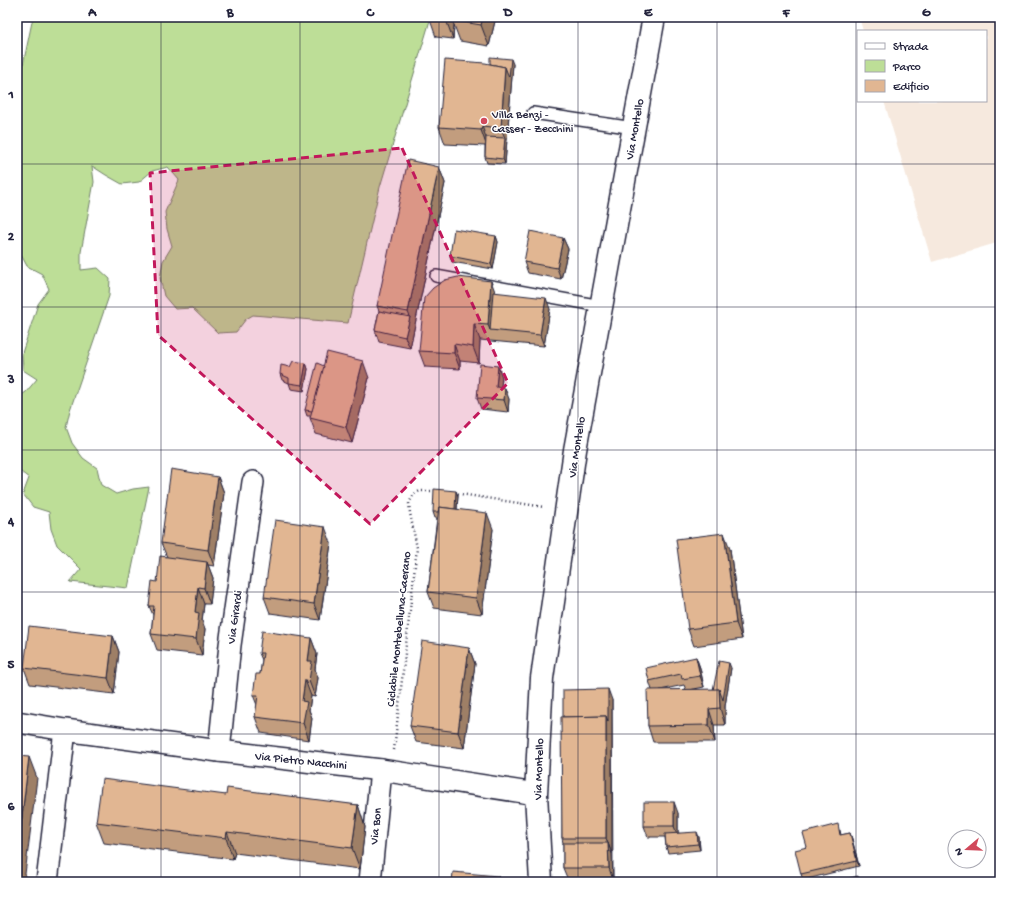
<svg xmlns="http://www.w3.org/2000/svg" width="1017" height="899" font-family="'Gochi Hand',sans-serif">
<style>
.built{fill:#f6e9de}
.green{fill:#bdde97;stroke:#708069}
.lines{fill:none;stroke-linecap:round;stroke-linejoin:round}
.service-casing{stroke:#22223b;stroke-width:14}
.minor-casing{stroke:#22223b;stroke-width:24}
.secondary-casing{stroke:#22223b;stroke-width:25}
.path{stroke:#22223b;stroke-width:2.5;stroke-dasharray:1 3;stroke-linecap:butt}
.service{stroke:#fff;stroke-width:11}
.minor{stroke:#fff;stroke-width:21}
.secondary{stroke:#fff;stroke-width:22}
.wall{fill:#c29d7e;stroke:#22223b;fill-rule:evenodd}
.shaded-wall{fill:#9e7f66;stroke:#22223b}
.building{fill:#e1b692;stroke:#22223b}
.marked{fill:#c2185b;fill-opacity:0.2;stroke:#c2185b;stroke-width:3;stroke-dasharray:8 5;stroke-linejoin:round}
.grid{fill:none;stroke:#22223b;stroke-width:1;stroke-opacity:0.55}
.poi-dot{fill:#d1495b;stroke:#fff;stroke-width:1.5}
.labels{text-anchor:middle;stroke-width:3;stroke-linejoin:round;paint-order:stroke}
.poi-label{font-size:12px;fill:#22223b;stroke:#fff;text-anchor:start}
.street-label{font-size:12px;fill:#22223b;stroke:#fff}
.neatline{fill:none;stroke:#22223b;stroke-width:1.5}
.grid-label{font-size:13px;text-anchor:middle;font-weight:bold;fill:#22223b}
</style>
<rect width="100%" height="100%" fill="#fff"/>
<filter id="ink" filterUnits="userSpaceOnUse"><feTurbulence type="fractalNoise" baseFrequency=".025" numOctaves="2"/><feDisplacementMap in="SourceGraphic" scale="8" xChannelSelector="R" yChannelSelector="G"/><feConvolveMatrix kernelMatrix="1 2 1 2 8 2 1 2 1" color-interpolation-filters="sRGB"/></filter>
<g filter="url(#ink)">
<!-- built -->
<polygon class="built" points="859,17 1000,17 1000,242 932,262 884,101 986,101 986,31 863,31"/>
<!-- green -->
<polygon class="green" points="33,17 431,17 380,187 348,323 253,315 246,319 236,332 218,333 192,308 175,309 164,296 160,278 163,261 172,246 167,229 165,212 179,180 168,167 152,171 139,182 122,184 106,175 92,166 94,182 81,252 81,270 98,268 110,279 109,296 70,410 66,427 72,443 83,458 97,468 101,485 116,494 133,489 149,487 128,588 70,582 81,569 57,545 51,529 49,512 33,507 23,494 29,478 17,469 17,398 26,392 37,379 23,370 22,353 38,304 49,289 42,274 27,266 19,251 17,251 17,71 22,70"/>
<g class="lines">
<!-- service casing -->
<g class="service-casing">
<g id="service">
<polyline points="533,113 634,128"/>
<polyline points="436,276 601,306"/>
</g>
</g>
<!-- minor casing -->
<g class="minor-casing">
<g id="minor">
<polyline points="17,722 65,730 219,751 381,770 536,794"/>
<polyline points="219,751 230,645 253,482"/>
<polyline points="47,882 65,730"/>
<polyline points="370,882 381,770"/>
</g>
</g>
<!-- secondary casing -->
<g class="secondary-casing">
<polyline id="secondary" points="541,882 536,794 542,678 575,450 654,17"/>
</g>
<!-- path -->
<g class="path">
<polyline points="454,493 544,507"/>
<polyline points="394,750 417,548 410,513 409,503 414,494 420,491 437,491"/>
</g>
<!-- service -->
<use href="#service" class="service"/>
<!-- minor -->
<use href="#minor" class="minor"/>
<!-- secondary -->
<use href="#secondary" class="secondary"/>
</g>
<!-- wall -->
<g class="wall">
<polygon points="429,17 496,17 489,46 460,41 454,25 453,39 436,37"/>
<polygon points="490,64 513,64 505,164 487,163 485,157 485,146 445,144 439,127"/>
<polygon points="439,167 445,183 410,348 379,342 375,330 379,311 377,306"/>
<polygon points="496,236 498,242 493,269 452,262 450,256"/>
<polygon points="563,238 568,249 561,279 528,273 524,262"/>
<polygon points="496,293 550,309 544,346 480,340 479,363 460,361 460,369 425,367 419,351"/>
<polygon points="306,363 308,369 304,391 291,389 289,383 282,380 280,374 290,367"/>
<polygon points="324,366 369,378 352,443 316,434 310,418 311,416 307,416 305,410"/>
<polygon points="498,366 502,377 501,388 509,399 508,412 481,409 477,398"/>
<polygon points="218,477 224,493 214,566 208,565 213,578 210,604 204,604 202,621 205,629 202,655 157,650 151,634 153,615 149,606 167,557 161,543"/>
<polygon points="456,491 458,496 457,509 493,529 482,614 434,608 428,592 437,518 435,518 433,512"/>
<polygon points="331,543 320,620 270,613 264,597"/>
<polygon points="730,549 742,639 694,646 688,629"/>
<polygon points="113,636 119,652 114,694 30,684 24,668"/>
<polygon points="311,638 317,654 315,669 318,678 315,697 311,696 309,710 312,718 309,740 261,733 255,717 257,705 253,695 260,674 262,660 259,653"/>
<polygon points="469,648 475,664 464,748 416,742 410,726"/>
<path d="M696,657L700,668L704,687L689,690H713L731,668L725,706V725H714L715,742H653L648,726L652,690L649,681ZM684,685L686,690H660Z"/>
<polygon points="612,700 613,880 568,880 563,868 563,843 562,838 563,717"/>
<polygon points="226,795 358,805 365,827 360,869 235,853 233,859 104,843 96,822"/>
<polygon points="678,813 678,833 699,837 700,850 668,853 666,847 665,837 648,837 644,826"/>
<polygon points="840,830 841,835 850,833 852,839 859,866 803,880 801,874 807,847"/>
</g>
<!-- shaded-wall -->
<g class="shaded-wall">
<polygon points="445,17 455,17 452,20 454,25 453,39"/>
<polygon points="483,17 496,17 489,46 481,25"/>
<polygon points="511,59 513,64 505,164 503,159 505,138 501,128 505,67"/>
<polygon points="482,126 488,143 487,147 481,130"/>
<polygon points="439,167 445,183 410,348 405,337 410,317 408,312"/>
<polygon points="496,236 498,242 493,269 491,264"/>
<polygon points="563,238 568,249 561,279 557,268"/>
<polygon points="491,281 497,297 490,330 488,325"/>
<polygon points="546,298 550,309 544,346 540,335"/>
<polygon points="474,324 480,340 479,363 473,347"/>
<polygon points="454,344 460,361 460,369 454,353"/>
<polygon points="363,361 369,378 352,443 346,427"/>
<polygon points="306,363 308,369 304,391 302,385"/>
<polygon points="498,366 502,377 500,398 496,387"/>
<polygon points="505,388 509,399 508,412 504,400"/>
<polygon points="218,477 224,493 214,566 208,550"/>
<polygon points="456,491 458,496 456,519 454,513"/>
<polygon points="487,513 493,529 482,614 476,598"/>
<polygon points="325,527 331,543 320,620 314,604"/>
<polygon points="724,533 730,549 742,639 736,623"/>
<polygon points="207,562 213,578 210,604 204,588"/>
<polygon points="198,587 204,604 202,621 205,629 202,655 196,639 195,612"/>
<polygon points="113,636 119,652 114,694 108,678"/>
<polygon points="311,638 317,654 315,669 318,678 315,697 309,681 308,661"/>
<polygon points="469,648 475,664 464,748 458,732"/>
<polygon points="696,657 700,668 704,687 700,676"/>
<polygon points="729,663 731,668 725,706 725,725 720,708 719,689"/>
<polygon points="305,680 311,696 309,710 312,718 309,740 303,723 302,701"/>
<polygon points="608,689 612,700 612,854 606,838 606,716"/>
<polygon points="709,709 714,725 715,742 709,725"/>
<polygon points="29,757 37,778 24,882 17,882 17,858"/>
<polygon points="674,802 678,813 678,837 674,826"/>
<polygon points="358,805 365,827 360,869 352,848"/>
<polygon points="227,832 235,853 233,859 226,838"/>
<polygon points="697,832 699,837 700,850 698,844"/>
<polygon points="850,833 852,839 859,866 857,861"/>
<polygon points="608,843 612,854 613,880 609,868"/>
<polygon points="498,876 500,882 497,882"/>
</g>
<!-- building -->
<g class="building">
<polygon points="453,17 483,17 481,25 452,20"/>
<polygon points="490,57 511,59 509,77 505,67 490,64"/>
<polygon points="445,60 485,63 505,67 501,128 482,126 481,130 439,127"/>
<polygon points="486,137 505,138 503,159 485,157"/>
<polygon points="408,160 439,167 408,312 377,306"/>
<polygon points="454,229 496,236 491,264 450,256"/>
<polygon points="530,231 563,238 557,268 524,262"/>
<polygon points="458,277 491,281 488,325 474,324 473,347 454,344 454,353 419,351 424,298 433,288 445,280"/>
<polygon points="493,292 546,298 540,335 490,330"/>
<polygon points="379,311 410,317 405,337 375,330"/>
<polygon points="327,352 363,361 346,427 310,418"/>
<polygon points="293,361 306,363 302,385 289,383 289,378 280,374 281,365 290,367"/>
<polygon points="317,363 324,366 312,411 305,410"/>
<polygon points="480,364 498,366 496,387 505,388 504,400 477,398"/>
<polygon points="171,469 218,477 208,550 161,543"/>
<polygon points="434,489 456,491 455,509 439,507 438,512 433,512"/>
<polygon points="439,507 487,513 476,598 428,592"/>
<polygon points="275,520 325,527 314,604 264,597"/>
<polygon points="724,533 736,623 688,629 676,539"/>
<polygon points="160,556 207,562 204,588 198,587 195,612 199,613 196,639 151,634 154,606 149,606 152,581 157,582"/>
<polygon points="29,626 113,636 108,678 24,668"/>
<polygon points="262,631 311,638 308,661 312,661 309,681 305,680 302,701 307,702 303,723 255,717 258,695 253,695 256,674 260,674 263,653 259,653"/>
<polygon points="422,641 469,648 458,732 410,726"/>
<polygon points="696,657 700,676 682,679 681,674 649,681 646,668"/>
<polygon points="719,661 729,663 723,700 719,689 713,690"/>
<polygon points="608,689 608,721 606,716 563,717 563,690"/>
<polygon points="719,689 720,708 709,709 709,725 648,726 647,690"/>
<polygon points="606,716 606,838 562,838 561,717"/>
<polygon points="17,756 29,757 17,858"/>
<polygon points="102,779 226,795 227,788 358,805 352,848 227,832 226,838 96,822"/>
<rect x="644" y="802" width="30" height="24"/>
<polygon points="838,824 840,835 850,833 857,861 801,874 795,850 807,847 803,833"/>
<polygon points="697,832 698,844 666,847 665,834"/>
<polygon points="563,843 608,843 609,868 563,868"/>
<polygon points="453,872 498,876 497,882 452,882"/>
<polygon points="858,876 859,882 836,882"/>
</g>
</g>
<!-- marked area -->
<path class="marked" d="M402,148L508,383L370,524L158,335L150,173Z"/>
<!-- grid -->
<path class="grid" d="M161,17V882M300,17V882M439,17V882M578,17V882M717,17V882M856,17V882M17,164H1000M17,307H1000M17,450H1000M17,592H1000M17,734H1000"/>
<!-- markers -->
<circle class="poi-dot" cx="484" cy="121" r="4"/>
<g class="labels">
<!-- poi labels -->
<g class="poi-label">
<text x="492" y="118">Villa Benzi -<tspan x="492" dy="14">Casser - Zecchini</tspan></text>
</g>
<!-- street labels -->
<g class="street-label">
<text transform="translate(634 129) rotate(-80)" y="4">Via Montello</text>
<text transform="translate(576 447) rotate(-81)" y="4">Via Montello</text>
<text transform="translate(234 617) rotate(-82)" y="4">Via Girardi</text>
<text transform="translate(398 629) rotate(-84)" y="4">Ciclabile Montebelluna-Caerano</text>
<text transform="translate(301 760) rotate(6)" y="4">Via Pietro Nacchini</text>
<text transform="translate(538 769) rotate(-88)" y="4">Via Montello</text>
<text transform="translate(375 826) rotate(-84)" y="4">Via Bon</text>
</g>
</g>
<!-- margin -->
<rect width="1017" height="899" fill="none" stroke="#fff" stroke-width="44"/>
<!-- legend -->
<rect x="857" y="30" width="130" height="72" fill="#ffffff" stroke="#a7a7b1"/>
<rect x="865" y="43" width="20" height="6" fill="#ffffff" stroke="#a7a7b1"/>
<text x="893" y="50" font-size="12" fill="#22223b">Strada</text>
<rect x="865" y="60" width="20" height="12" fill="#bdde97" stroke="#a7a7b1"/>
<text x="893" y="70" font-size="12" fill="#22223b">Parco</text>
<rect x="865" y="80" width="20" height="12" fill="#e1b692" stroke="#a7a7b1"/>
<text x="893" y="90" font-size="12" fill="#22223b">Edificio</text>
<!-- north arrow -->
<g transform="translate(967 849) rotate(251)"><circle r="19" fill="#ffffff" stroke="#a7a7b1"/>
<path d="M0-3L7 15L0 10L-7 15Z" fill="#d1495b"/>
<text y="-6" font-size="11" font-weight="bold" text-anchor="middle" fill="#22223b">N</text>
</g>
<rect x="22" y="22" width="973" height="855" class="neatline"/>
<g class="grid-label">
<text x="92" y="16">A</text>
<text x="230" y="16">B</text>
<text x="370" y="16">C</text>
<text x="508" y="16">D</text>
<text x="648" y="16">E</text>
<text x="786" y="16">F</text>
<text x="926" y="16">G</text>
<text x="11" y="98">1</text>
<text x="11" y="240">2</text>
<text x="11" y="383">3</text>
<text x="11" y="525">4</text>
<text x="11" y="668">5</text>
<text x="11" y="810">6</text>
</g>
</svg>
